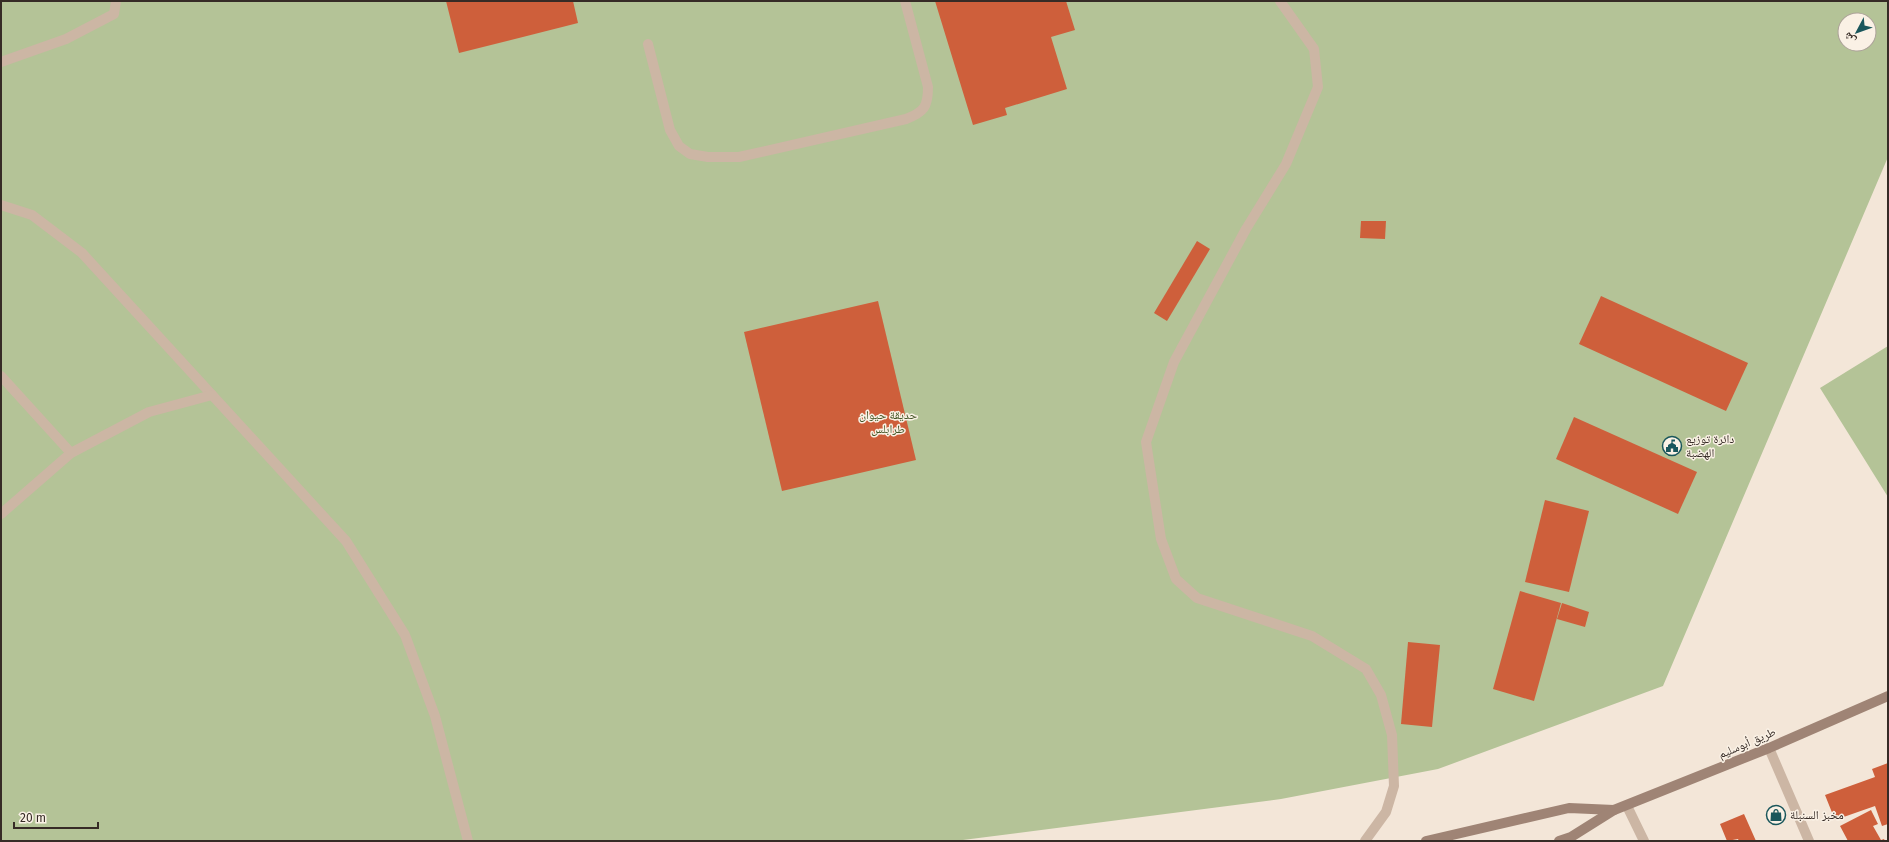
<svg xmlns="http://www.w3.org/2000/svg" width="1889" height="842" font-family="'Fira Sans','Noto Naskh Arabic',sans-serif">
<style>
.green{fill:#b4c397;fill-rule:evenodd}
.building{fill:#ce5f3b}
.lines{fill:none;stroke-linecap:round;stroke-linejoin:round}
.service{stroke:#ccb6a4;stroke-width:10}
.minor{stroke:#ccb6a4;stroke-width:10}
.secondary{stroke:#9f8475;stroke-width:10}
.labels{text-anchor:middle;stroke-width:3;stroke-linejoin:round;paint-order:stroke}
.park-label{font-size:12px;fill:#455628;stroke:#faf1e5}
.poi-label{font-size:12px;fill:#362b26;stroke:#faf1e5;text-anchor:start}
.street-label{font-size:12px;fill:#362b26;stroke:#faf1e5}
</style>
<rect width="100%" height="100%" fill="#f3e6d8"/>
<!-- green -->
<g class="green">
<path d="M1,1H1888V157L1663,686L1438,769L1281,799L955,841H1ZM1845,20H1869V44H1845Z"/>
<polygon points="1888,346 1888,497 1820,388"/>
</g>
<!-- building -->
<g class="building">
<polygon points="446,1 573,1 578,23 459,53"/>
<polygon points="935,1 1066,1 1075,30 1051,37 1067,89 1005,108 1007,115 973,125"/>
<polygon points="1361,221 1386,221 1385,239 1360,238"/>
<polygon points="1197,241 1210,249 1167,321 1154,313"/>
<polygon points="1601,296 1748,363 1726,411 1579,344"/>
<polygon points="878,301 916,460 782,491 744,332"/>
<polygon points="1574,417 1697,472 1678,514 1556,459"/>
<polygon points="1545,500 1589,511 1569,592 1525,582"/>
<polygon points="1520,591 1561,603 1534,701 1493,689"/>
<polygon points="1562,603 1589,612 1585,627 1557,619"/>
<polygon points="1408,642 1440,645 1432,727 1401,724"/>
<polygon points="1888,763 1888,824 1882,826 1875,806 1835,820 1825,795 1875,777 1872,769"/>
<polygon points="1871,810 1878,824 1873,826 1881,840 1884,839 1885,841 1848,841 1840,826"/>
<polygon points="1744,814 1756,841 1739,841 1738,839 1727,841 1720,824"/>
</g>
<g class="lines">
<!-- service -->
<g class="service">
<polyline points="1280,1 1314,49 1318,87 1286,164 1246,229 1174,362 1146,442 1161,539 1176,579 1197,598 1312,636 1366,669 1381,695 1392,735 1394,786 1386,812 1365,841"/>
<path d="M648,44L670,130L679,146L690,154L708,157H739L906,119C924,112 928,107 928,87L905,1"/>
<polyline points="1,62 66,39 114,14 116,1"/>
<polyline points="1,205 32,215 82,253 346,541 405,635 435,716 468,841"/>
<polyline points="1,376 71,453"/>
<polyline points="1,514 71,453 149,412 212,395"/>
</g>
<!-- minor -->
<g class="minor">
<polyline points="1769,748 1809,841"/>
<polyline points="1627,806 1644,841"/>
</g>
<!-- secondary -->
<g class="secondary">
<polyline points="1426,841 1569,808 1614,810"/>
<polyline points="1559,841 1571,837 1614,810 1769,748 1888,696"/>
</g>
</g>
<!-- icons -->
<defs>
<g id="civic-ring" transform="scale(1)"><circle r="9.5" fill="#faf1e5" stroke="#19565b" stroke-width="1.5"/><path d="M-.6-6.5H3V-4.5H.6V-3L4-1V1h2V6H-6V1h2V-1L-.6-3ZM-1.2 2.5V6h2.4V2.5Z" fill="#19565b"/></g>
<g id="shop-ring" transform="scale(1)"><circle r="9.5" fill="#faf1e5" stroke="#19565b" stroke-width="1.5"/><path d="M-5-2.5h2.3a2.7 3.5 0 0 1 5.4 0H5L5.5 6h-11ZM-1.5-2.5h3a1.5 2.3 0 0 0-3 0Z" fill="#19565b"/></g>
</defs>
<g fill-rule="evenodd">
<use href="#civic-ring" x="1672" y="446"/>
<use href="#shop-ring" x="1776" y="815"/>
</g>
<g class="labels">
<!-- park labels -->
<g class="park-label">
<text x="888" y="419">حديقة حيوان<tspan x="888" dy="14">طرابلس</tspan></text>
</g>
<!-- poi labels -->
<g class="poi-label">
<text x="1686" y="443">دائرة توزيع<tspan x="1686" dy="14">الهضبة</tspan></text>
<text x="1790" y="819">مخبز السنبلة</text>
</g>
<!-- street labels -->
<g class="street-label">
<text transform="translate(1747 743) rotate(-23)" y="4">طريق أبوسليم</text>
</g>
</g>
<!-- border -->
<rect width="1889" height="842" fill="none" stroke="#362b26" stroke-width="4"/>
<!-- north arrow -->
<g transform="translate(1857 32) rotate(229)"><circle r="19" fill="#faf1e5" stroke="#aca299"/>
<path d="M0-3L7 15L0 10L-7 15Z" fill="#19565b"/>
<text y="-6" font-size="11" font-weight="bold" text-anchor="middle" fill="#362b26">ش</text>
</g>
<!-- scale -->
<path d="M14 822v6h84v-6" fill="none" stroke="#362b26" stroke-width="2"/>
<text x="20" y="822" font-size="12" fill="#362b26" stroke="#faf1e5" stroke-width="3" paint-order="stroke">20 m</text>
</svg>
